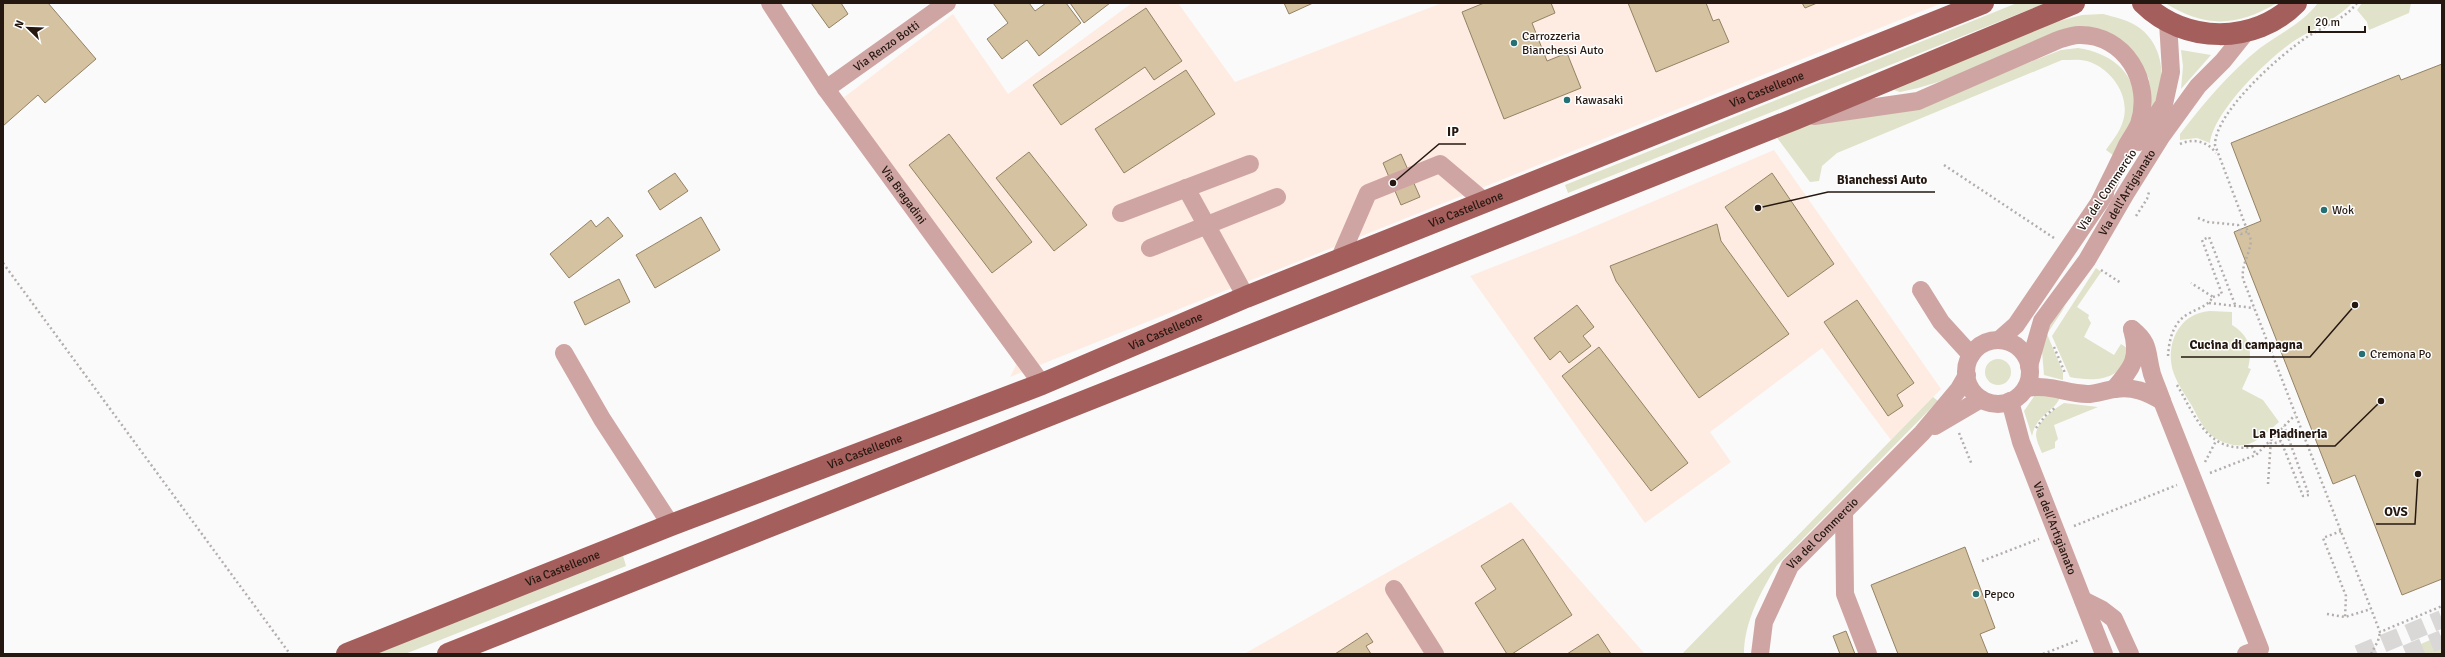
<svg xmlns="http://www.w3.org/2000/svg" width="2445" height="657" font-family="Signika,sans-serif">
<style>
.built{fill:#feece2}
.green{fill:#e0e2c9}
.building{fill:#d5c2a1;stroke:#948264}
.lines{fill:none;stroke-linecap:round;stroke-linejoin:round}
.minor-tunnel{stroke:#dad8d7;stroke-width:18;stroke-dasharray:18 9;stroke-linecap:butt}
.path{stroke:#b3aeac;stroke-width:2.5;stroke-dasharray:2 3;stroke-linecap:butt}
.minor{stroke:#cfa5a3;stroke-width:18}
.major{stroke:#a45e5b;stroke-width:22}
.poi-dot{fill:#257072;stroke:#fff;stroke-width:1.5}
.labels{text-anchor:middle;stroke-width:3;stroke-linejoin:round;paint-order:stroke}
.poi-label{font-size:12px;fill:#251811;stroke:#fff;text-anchor:start}
.street-label{font-size:12px;fill:#251811;stroke:#fff}
.leader{fill:none;stroke:#251811;stroke-width:1.5}
.callout-dot{fill:#251811;stroke:#fff;stroke-width:1.5}
.callout-label{font-size:13px;text-anchor:middle;font-weight:bold;fill:#251811;stroke:#fff;stroke-width:3;stroke-linejoin:round;paint-order:stroke}
</style>
<rect width="100%" height="100%" fill="#fafafa"/>
<!-- built -->
<g class="built">
<polygon points="1132,3 1178,3 1235,82 1442,3 1942,3 1010,377 1016,365 1010,352 834,105 953,14 1008,94"/>
<polygon points="1774,150 1941,389 1891,440 1822,348 1710,432 1731,462 1645,523 1470,276 1572,236"/>
<polygon points="1511,502 1645,654 1244,654"/>
</g>
<!-- green -->
<g class="green">
<polygon points="2017,3 2046,3 1568,193 1565,185"/>
<path d="M2165,3H2277C2236,27 2205,28 2165,3Z"/>
<path d="M2318,3H2352C2334,22 2308,30 2287,46C2263,64 2214,112 2210,143L2197,138L2180,140V134C2204,103 2229,73 2260,48C2280,33 2302,24 2318,3Z"/>
<polygon points="2362,3 2411,3 2409,13 2369,30 2367,22 2357,10"/>
<path d="M2103,14C2114,17 2125,19 2135,25C2163,41 2169,81 2152,107L2149,79L2138,58L2101,33L1918,88L1900,92L1894,90L2048,24L2082,15Z"/>
<path d="M2078,48C2112,53 2141,75 2134,114C2131,127 2119,143 2113,155L2106,150C2112,141 2120,132 2123,121C2131,96 2111,68 2087,61C2079,59 2070,60 2062,60L1837,153L1822,166L1819,181L1810,182L1775,135L1803,124L1917,106L2061,50Z"/>
<polygon points="2181,50 2211,55 2181,89 2183,66"/>
<path d="M2096,268L2101,272L2077,307L2089,315L2088,318L2091,323L2084,337L2114,355L2121,344L2127,348C2127,381 2094,382 2070,377L2052,336Z"/>
<polygon points="2066,305 2047,334 2063,372 2063,380 2044,375 2042,351 2051,321"/>
<path d="M2210,311L2232,312V325C2249,335 2253,350 2248,368L2251,369L2242,389L2263,400L2279,422C2269,430 2258,443 2244,445C2233,447 2219,442 2210,434C2202,427 2197,415 2192,406C2186,396 2178,385 2174,374C2164,346 2178,313 2210,311Z"/>
<circle cx="1998" cy="372" r="13"/>
<path d="M2035,395L2060,397C2055,412 2037,413 2032,436L2024,411Z"/>
<path d="M1933,397L1938,401L1777,565C1761,591 1744,622 1744,654H1682Z"/>
<path d="M2064,403L2098,407L2054,425L2058,439L2055,442V448L2042,453C2040,448 2036,440 2036,434C2038,421 2054,409 2064,403Z"/>
<polygon points="623,556 626,566 405,654 376,654"/>
<polygon points="2442,635 2442,654 2406,654 2423,643"/>
</g>
<!-- building -->
<g class="building">
<polygon points="3,3 48,3 96,59 45,103 38,95 3,126"/>
<polygon points="811,3 841,3 848,14 829,28"/>
<polygon points="993,3 1029,3 1035,11 1046,3 1066,3 1081,23 1039,56 1027,40 1002,59 987,39 1008,23"/>
<polygon points="1070,3 1110,3 1084,23"/>
<polygon points="1284,3 1313,3 1289,14"/>
<polygon points="1484,3 1551,3 1555,13 1532,23 1547,61 1567,53 1581,88 1504,119 1462,12"/>
<polygon points="1628,3 1706,3 1713,21 1719,19 1729,42 1656,72"/>
<polygon points="1802,3 1817,3 1805,8"/>
<polygon points="1146,8 1182,61 1154,80 1145,67 1061,125 1033,85"/>
<polygon points="2442,64 2442,579 2402,595 2355,475 2333,484 2234,232 2261,221 2231,143 2399,75 2401,80"/>
<polygon points="1186,70 1215,114 1124,173 1095,129"/>
<polygon points="949,134 1032,242 992,273 909,165"/>
<polygon points="1029,152 1087,225 1054,251 996,178"/>
<polygon points="1401,154 1420,197 1401,205 1383,163"/>
<polygon points="675,173 688,191 660,210 648,191"/>
<polygon points="1772,173 1834,264 1788,297 1725,207"/>
<polygon points="608,217 623,236 569,278 550,254 591,220 596,227"/>
<polygon points="701,217 720,250 655,288 636,255"/>
<polygon points="1717,224 1721,241 1789,334 1699,398 1616,281 1610,266"/>
<polygon points="619,279 630,302 585,325 574,302"/>
<polygon points="1857,300 1914,383 1897,395 1903,406 1888,416 1824,322"/>
<polygon points="1577,305 1594,327 1583,336 1591,346 1569,363 1560,351 1550,360 1534,338"/>
<polygon points="1599,347 1688,463 1651,491 1562,376"/>
<polygon points="1523,539 1572,615 1512,654 1507,654 1475,603 1496,589 1481,566"/>
<polygon points="1965,547 1995,628 1980,634 1988,654 1898,654 1871,585"/>
<polygon points="1846,631 1855,654 1840,654 1833,636"/>
<polygon points="1367,633 1373,642 1366,646 1371,654 1335,654"/>
<polygon points="1598,634 1611,654 1567,654"/>
</g>
<g class="lines">
<!-- minor-tunnel -->
<g class="minor-tunnel">
<polyline points="2358,654 2442,619"/>
<polyline points="2406,654 2442,639"/>
</g>
<!-- path -->
<g class="path">
<path d="M2357,3C2344,20 2324,26 2307,37C2280,55 2215,112 2215,145L2251,240C2250,254 2241,265 2243,279L2380,632L2442,606"/>
<path d="M2180,144C2194,138 2207,141 2216,153"/>
<polyline points="1944,165 2054,238"/>
<polyline points="2136,216 2147,199 2149,192"/>
<polyline points="2198,218 2208,222 2238,225 2241,234 2249,231"/>
<polyline points="3,263 290,654"/>
<polyline points="2101,270 2121,283"/>
<polyline points="2213,297 2222,294 2202,240 2209,237 2236,307"/>
<polyline points="2209,303 2254,308"/>
<polyline points="2054,347 2065,373"/>
<path d="M2168,356C2169,340 2173,322 2188,314C2198,308 2207,307 2213,297L2191,283"/>
<path d="M2177,385C2196,417 2207,453 2252,447L2256,455"/>
<polyline points="2036,428 2045,416 2056,407"/>
<polyline points="1959,433 1972,465"/>
<polyline points="2271,439 2276,443 2281,441 2303,496 2309,495 2284,426"/>
<polyline points="2205,462 2216,441"/>
<polyline points="2210,473 2256,455 2295,415"/>
<polyline points="2268,484 2271,439"/>
<polyline points="2074,526 2177,485"/>
<polyline points="2341,531 2323,538 2346,596 2345,617"/>
<polyline points="1982,561 2039,539"/>
<polyline points="2327,614 2345,617 2371,609"/>
<polyline points="2043,654 2079,640"/>
<polyline points="2371,654 2378,641 2380,632"/>
</g>
<!-- minor -->
<g class="minor">
<path id="s1" d="M770,3L826,89L1042,384"/>
<path id="s2" d="M826,89L947,3"/>
<path d="M1814,116L1918,101L2058,40C2064,38 2072,35 2079,35C2125,34 2153,82 2139,124C2136,131 2131,138 2127,145C2118,165 2108,184 2099,203"/>
<polyline points="2139,142 2164,104 2171,72 2168,22"/>
<polyline points="1186,188 1246,297"/>
<polyline points="1121,213 1250,164"/>
<polyline points="1150,248 1277,197"/>
<polyline points="1339,260 1368,193 1440,164 1485,202"/>
<polyline points="1921,290 1941,322 1971,355"/>
<path d="M2132,329C2151,344 2146,353 2152,374C2155,383 2159,392 2162,401L2260,649L2246,654"/>
<polyline points="1999,340 2016,325 2105,194"/>
<circle cx="1998" cy="372" r="32"/>
<polyline points="564,353 602,419 671,525"/>
<path id="s3" d="M2029,366L2042,321L2087,260L2126,193L2161,137L2198,86L2223,61L2247,31"/>
<path d="M2026,388C2050,384 2064,393 2087,394C2097,394 2105,390 2115,389C2133,386 2147,392 2162,401"/>
<path d="M2114,389C2133,367 2140,358 2132,329"/>
<path id="s4" d="M2010,401L2021,442L2104,654"/>
<polyline points="1935,426 1981,399"/>
<polyline points="1844,513 1845,594 1868,654"/>
<polyline points="1394,589 1435,654"/>
<polyline points="2083,600 2101,609 2114,619 2130,654"/>
<path id="s5" d="M1760,654L1764,622L1790,566L1922,433L1959,389L1967,375"/>
</g>
<!-- major -->
<g class="major">
<path d="M2143,3C2184,44 2255,45 2296,3"/>
<path id="s6" d="M347,654L671,525L1042,384L1246,297L1983,3"/>
<polyline points="448,654 1795,119 2074,3"/>
</g>
</g>
<!-- markers -->
<g class="poi-dot">
<circle cx="1514" cy="43" r="4"/>
<circle cx="1567" cy="100" r="4"/>
<circle cx="2324" cy="210" r="4"/>
<circle cx="2362" cy="354" r="4"/>
<circle cx="1976" cy="594" r="4"/>
</g>
<g class="labels">
<!-- poi labels -->
<g class="poi-label">
<text x="1522" y="40">Carrozzeria<tspan x="1522" dy="14">Bianchessi Auto</tspan></text>
<text x="1575" y="104">Kawasaki</text>
<text x="2332" y="214">Wok</text>
<text x="2370" y="358">Cremona Po</text>
<text x="1984" y="598">Pepco</text>
</g>
<!-- street labels -->
<g class="street-label">
<text dy="4" stroke="none"><textPath href="#s2" startOffset="74">Via Renzo Botti</textPath></text>
<text dy="4" stroke="none"><textPath href="#s6" startOffset="1528">Via Castelleone</textPath></text>
<text transform="translate(2107 190) rotate(-56)" y="4">Via del Commercio</text>
<text dy="4" stroke="none"><textPath href="#s3" startOffset="201">Via dell'Artigianato</textPath></text>
<text dy="4" stroke="none"><textPath href="#s1" startOffset="234">Via Bragadini</textPath></text>
<text dy="4" stroke="none"><textPath href="#s6" startOffset="1204">Via Castelleone</textPath></text>
<text dy="4" stroke="none"><textPath href="#s6" startOffset="880">Via Castelleone</textPath></text>
<text dy="4" stroke="none"><textPath href="#s6" startOffset="556">Via Castelleone</textPath></text>
<text dy="4" stroke="none"><textPath href="#s4" startOffset="135">Via dell'Artigianato</textPath></text>
<text dy="4" stroke="none"><textPath href="#s5" startOffset="140">Via del Commercio</textPath></text>
<text dy="4" stroke="none"><textPath href="#s6" startOffset="232">Via Castelleone</textPath></text>
</g>
</g>
<!-- callouts -->
<path class="leader" d="M1393 183L1439 144H1466M1758 208L1828 192H1935M2355 305L2310 357H2181M2381 401L2335 446H2244M2418 474L2415 524H2376"/>
<g class="callout-dot">
<circle cx="1393" cy="183" r="4"/>
<circle cx="1758" cy="208" r="4"/>
<circle cx="2355" cy="305" r="4"/>
<circle cx="2381" cy="401" r="4"/>
<circle cx="2418" cy="474" r="4"/>
</g>
<g class="callout-label">
<text x="1453" y="136">IP</text>
<text x="1882" y="184">Bianchessi Auto</text>
<text x="2246" y="349">Cucina di campagna</text>
<text x="2290" y="438">La Piadineria</text>
<text x="2396" y="516">OVS</text>
</g>
<!-- border -->
<rect width="2445" height="657" fill="none" stroke="#251811" stroke-width="8"/>
<!-- north arrow -->
<g transform="translate(28 28) rotate(293)" stroke="#ffffff" stroke-width="3" paint-order="stroke">
<path d="M0-3L7 15L0 10L-7 15Z" fill="#251811"/>
<text y="-6" font-size="11" font-weight="bold" text-anchor="middle" fill="#251811">N</text>
</g>
<!-- scale -->
<path d="M2309 26v6h56v-6" fill="none" stroke="#251811" stroke-width="2"/>
<text x="2315" y="26" font-size="12" fill="#251811" stroke="#ffffff" stroke-width="3" paint-order="stroke">20 m</text>
</svg>
